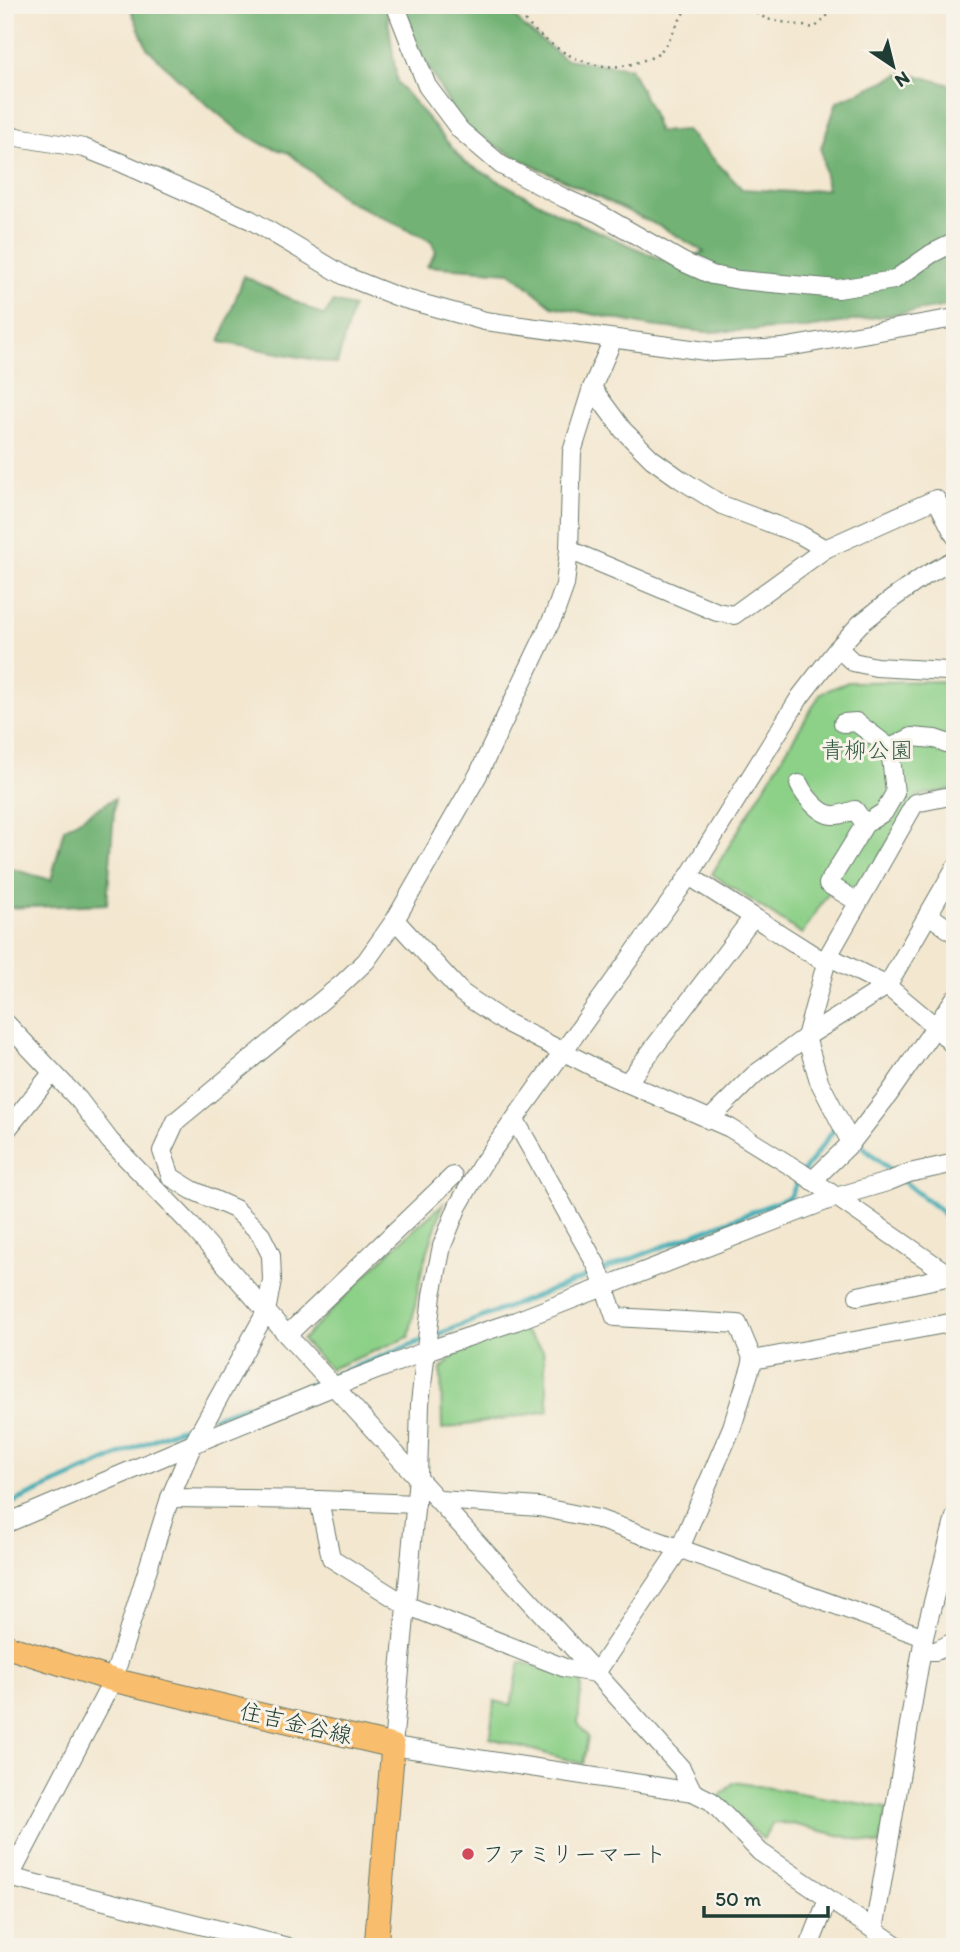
<svg xmlns="http://www.w3.org/2000/svg" width="960" height="1952" font-family="Itim,'Klee One',sans-serif">
<style>
.green{fill:#8dd088;stroke:#56865e;stroke-width:2}
.forest{fill:#72b274;stroke:#487854;stroke-width:2}
.lines{fill:none;stroke-linecap:round;stroke-linejoin:round}
.stream{stroke:#3aabb4;stroke-width:5}
.minor-casing{stroke:#69786b;stroke-width:20}
.major-casing{stroke:#69786b;stroke-width:25}
.path{stroke:#69786b;stroke-width:2.5;stroke-dasharray:2 5;stroke-linecap:butt}
.minor{stroke:#fff;stroke-width:18}
.major{stroke:#f9be6d;stroke-width:23}
.poi-dot{fill:#d1495b;stroke:#f7f3e8;stroke-width:2.5}
.labels{text-anchor:middle;stroke-width:6;stroke-linejoin:round;paint-order:stroke}
.park-label{font-size:23px;fill:#355a45;stroke:#f7f3e8}
.street-label{font-size:23px;fill:#1f3d34;stroke:#f7f3e8}
.poi-label{font-size:23px;fill:#1f3d34;stroke:#f7f3e8;text-anchor:start}
</style>
<rect width="100%" height="100%" fill="#f7f3e8"/>
<filter id="ink" filterUnits="userSpaceOnUse"><feTurbulence type="fractalNoise" baseFrequency=".0143" numOctaves="2"/><feDisplacementMap in="SourceGraphic" scale="14" xChannelSelector="R" yChannelSelector="G"/><feConvolveMatrix kernelMatrix="1 2 1 2 8 2 1 2 1" color-interpolation-filters="sRGB"/></filter>
<filter id="wash" filterUnits="userSpaceOnUse"><feTurbulence type="fractalNoise" baseFrequency=".00686" numOctaves="4" result="noise"/><feDisplacementMap in="SourceGraphic" scale="28" xChannelSelector="R" yChannelSelector="G"/><feGaussianBlur stdDeviation="1.57" result="paint"/><feColorMatrix in="noise" values="0 0 0 0 0 0 0 0 0 0 0 0 0 0 0 0 0 1.4 0 .05"/><feComposite in="paint" operator="in"/></filter>
<g filter="url(#wash)">
<rect width="100%" height="100%" fill="#f3e7d0"/>
<!-- green -->
<g class="green">
<polygon points="955,681 955,789 918,796 851,903 829,892 802,934 712,874 821,693 848,682"/>
<polygon points="443,1204 422,1269 409,1337 330,1369 302,1340 392,1249"/>
<polygon points="522,1329 543,1350 549,1411 442,1429 441,1369 458,1351"/>
<polygon points="520,1662 582,1679 578,1723 588,1737 583,1764 490,1738 494,1701 511,1705"/>
<polygon points="734,1782 887,1808 880,1845 792,1824 773,1823 763,1839 717,1799"/>
</g>
<!-- forest -->
<g class="forest">
<polygon points="129,5 386,5 397,82 464,162 563,216 672,264 704,252 665,229 516,157 462,127 398,13 397,5 506,5 523,26 565,59 630,68 652,112 658,132 686,130 742,189 793,192 827,189 821,148 837,102 905,72 955,86 955,305 807,328 707,332 650,326 552,306 510,272 427,266 436,252 431,241 344,199 289,153 264,145 238,130 192,92 147,48"/>
<polygon points="244,276 324,316 333,302 353,307 337,364 220,342"/>
<polygon points="115,798 107,904 5,908 5,867 51,880 64,829"/>
</g>
<g class="lines">
<!-- stream -->
<g class="stream">
<polyline points="863,1147 914,1190 940,1210 955,1228"/>
<polyline points="214,1417 306,1386 790,1197 801,1175 838,1124"/>
<polyline points="5,1506 168,1433 199,1423"/>
</g>
</g>
</g>
<g filter="url(#ink)">
<g class="lines">
<!-- minor casing -->
<g class="minor-casing">
<g id="minor">
<polyline points="397,5 398,12 427,86 460,130 501,165 564,198 598,213 683,262 712,275 739,280 838,289 894,280 931,254 955,242"/>
<polyline points="5,135 84,148 122,163 251,220 345,276 398,297 485,321 713,352 782,348 955,318"/>
<polyline points="592,388 623,430 652,459 680,479 722,505 799,534 825,549"/>
<polyline points="569,550 717,612 734,615 825,549 936,499 955,536"/>
<polyline points="838,648 853,662 876,667 947,671 955,669"/>
<polyline points="843,723 856,722 890,748"/>
<path d="M799,784C804,795 819,814 832,815C839,816 848,812 855,810L865,824"/>
<polyline points="689,876 826,963"/>
<polyline points="858,902 828,884 865,824 884,812 895,793 890,748 912,737 935,739 955,746"/>
<polyline points="928,914 955,934"/>
<polyline points="395,920 462,993 503,1021 611,1076 730,1128 799,1171 955,1279"/>
<polyline points="828,956 915,803 955,795"/>
<polyline points="5,1022 79,1100 110,1141 188,1222 287,1335 596,1673 681,1768 693,1792 711,1801 760,1852 899,1947"/>
<polyline points="627,1083 753,917"/>
<polyline points="515,1120 597,1266 615,1317 738,1324 753,1360 955,1322"/>
<polyline points="709,1120 754,1075 806,1037 887,986 955,868"/>
<polyline points="5,1132 52,1073"/>
<polyline points="851,1143 819,1081 806,1037 828,956 887,986 936,1027 955,1047"/>
<polyline points="812,1181 851,1143 889,1094 955,998"/>
<polyline points="858,1296 951,1276"/>
<polyline points="287,1335 453,1176"/>
<polyline points="170,1498 319,1500 331,1558 406,1605 565,1668 596,1673 680,1548 732,1427 753,1360"/>
<polyline points="319,1500 416,1504"/>
<polyline points="440,1500 539,1507 598,1519 924,1637"/>
<polyline points="5,1524 193,1444 335,1386 426,1351 516,1321 836,1197 887,1182 909,1173 955,1163"/>
<polyline points="923,1651 936,1651 955,1641"/>
<polyline points="693,1792 393,1746 418,1477 420,1404 432,1295 442,1246 458,1206 481,1166 689,876 800,697 838,648 860,624 892,599 923,577 955,559"/>
<polyline points="5,1876 288,1947"/>
<polyline points="5,1886 113,1680 170,1498 193,1444 266,1312 272,1280 271,1255 260,1233 235,1209 192,1190 171,1177 162,1151 176,1121 343,983 366,961 395,920 478,775 555,613 565,585 569,550 572,452 592,388 613,339"/>
<polyline points="874,1930 924,1637 955,1517"/>
<polyline points="809,1947 828,1899"/>
</g>
</g>
<!-- major casing -->
<g class="major-casing">
<polyline id="major" points="5,1646 113,1680 393,1746 376,1947"/>
</g>
<!-- path -->
<g class="path">
<path d="M511,5C541,43 591,81 641,61C647,59 656,57 660,52C670,41 680,18 688,5"/>
<polyline points="745,5 766,19 814,28 825,19 834,5"/>
</g>
<!-- minor -->
<use href="#minor" class="minor"/>
<!-- major -->
<use href="#major" class="major"/>
</g>
</g>
<!-- markers -->
<circle class="poi-dot" cx="468" cy="1854" r="7"/>
<g class="labels">
<!-- park labels -->
<g class="park-label">
<text x="867" y="758">青柳公園</text>
</g>
<!-- street labels -->
<g class="street-label">
<text transform="translate(296 1723) rotate(13)" y="8">住吉金谷線</text>
</g>
<!-- poi labels -->
<g class="poi-label">
<text x="482" y="1862">ファミリーマート</text>
</g>
</g>
<!-- margin -->
<rect width="960" height="1952" fill="none" stroke="#f7f3e8" stroke-width="28"/>
<!-- north arrow -->
<g transform="translate(893 66) rotate(145)" stroke="#f7f3e8" stroke-width="5" paint-order="stroke">
<path d="M0-5L12 26L0 18L-12 26Z" fill="#1f3d34"/>
<text y="-10" font-size="19" font-weight="bold" text-anchor="middle" fill="#1f3d34">N</text>
</g>
<!-- scale -->
<path d="M704 1906v10h124v-10" fill="none" stroke="#1f3d34" stroke-width="3.5"/>
<text x="715" y="1906" font-size="21" fill="#1f3d34" stroke="#f7f3e8" stroke-width="5" paint-order="stroke">50 m</text>
</svg>
